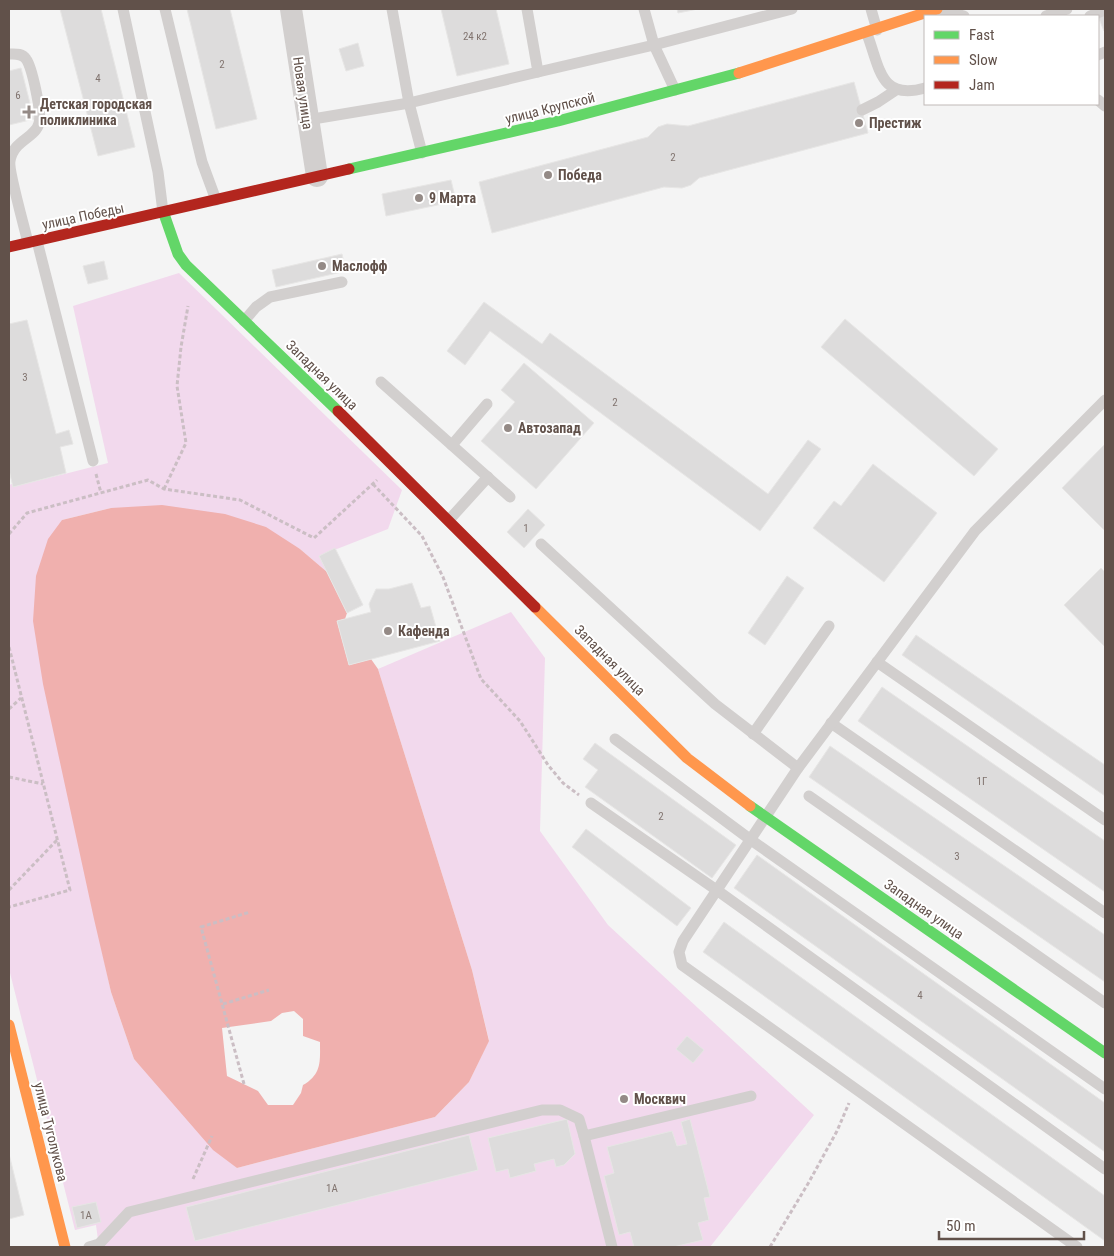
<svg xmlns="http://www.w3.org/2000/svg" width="1114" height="1256" font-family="'Roboto Condensed',sans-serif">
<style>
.green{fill:#f2d9ed}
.water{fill:#f0b0ae;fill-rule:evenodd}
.building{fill:#dddcdc;stroke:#e7e6e5}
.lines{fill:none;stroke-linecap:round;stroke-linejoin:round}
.path{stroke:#cbbec4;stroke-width:3;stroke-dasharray:4 2.5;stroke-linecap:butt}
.lane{stroke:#d2cfce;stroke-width:11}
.street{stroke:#d2cfce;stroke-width:22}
.fast{stroke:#63d668;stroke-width:11}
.slow{stroke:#ff974d;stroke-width:11}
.jam{stroke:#b3261e;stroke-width:11}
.poi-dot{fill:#948a86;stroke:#fff;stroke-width:2}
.labels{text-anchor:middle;stroke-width:4;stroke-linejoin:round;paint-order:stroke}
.number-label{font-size:11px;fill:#81746f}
.street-label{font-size:14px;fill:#61514a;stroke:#fff}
.poi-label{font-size:14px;font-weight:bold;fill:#61514a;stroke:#fff;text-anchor:start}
</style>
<rect width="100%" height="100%" fill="#f4f4f4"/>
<!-- green -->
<polygon class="green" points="179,273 402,490 388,529 319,556 327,572 300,549 111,508 62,520 79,844 111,992 134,1059 237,1168 435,1117 469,1082 489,1040 472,970 378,669 511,612 545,658 540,831 608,925 814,1115 710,1247 99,1247 96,1225 75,1230 9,969 9,485 12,484 13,487 108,463 73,306"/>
<!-- water -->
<path class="water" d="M162,505L225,514L266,527L300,549L327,572L347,613L345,619L337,621L349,665L371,659L378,669L472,970L489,1041L469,1082L435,1117L237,1168L213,1150L134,1059L111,992L94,919L43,684L33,621L36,576L48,539L62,520L111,508ZM294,1011L303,1019V1036L320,1042C320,1061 322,1074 303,1085L301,1093L293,1105H268L258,1091L227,1076L222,1028L271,1021L282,1013Z"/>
<!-- building -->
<g class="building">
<polygon points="60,9 101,9 135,147 98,156"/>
<polygon points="187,9 230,9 257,119 216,129"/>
<polygon points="441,9 496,9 509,64 457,76"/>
<polygon points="677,9 698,9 678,13"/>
<polygon points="1095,9 1105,9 1105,30 1104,31"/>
<polygon points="358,43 364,66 346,71 339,49"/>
<polygon points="21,68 34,119 9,125 9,71"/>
<polygon points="854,82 868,133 699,178 691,185 682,188 664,187 492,233 479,182 648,137 658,127 667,124 688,126"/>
<polygon points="451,180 456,201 386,216 382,194"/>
<polygon points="342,254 346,271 276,287 272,270"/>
<polygon points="104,261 108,279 88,284 83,266"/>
<polygon points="484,302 542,344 550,333 768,494 808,440 821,449 760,531 490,331 465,365 447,351"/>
<polygon points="845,319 998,449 974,476 821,347"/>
<polygon points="27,320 56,434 69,430 73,444 60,447 66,473 13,487 9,470 9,324"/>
<polygon points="524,363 594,423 536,489 481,441 515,402 501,390"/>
<polygon points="1105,444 1105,531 1062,488"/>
<polygon points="873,464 937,513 884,582 813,528 834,501 841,506"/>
<polygon points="528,509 545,525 524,548 507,532"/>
<polygon points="335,548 363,605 347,613 319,556"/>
<polygon points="1101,568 1105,572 1105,647 1064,605"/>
<polygon points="787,576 804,588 765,645 748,633"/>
<polygon points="412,583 421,608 430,606 440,641 349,665 337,621 371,612 369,604 376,589 389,589"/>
<polygon points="916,635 1105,765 1105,796 902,655"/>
<polygon points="882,687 1105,841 1105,892 858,721"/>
<polygon points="595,743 736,845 712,878 585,787 598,770 583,759"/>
<polygon points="830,746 1105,935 1105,982 809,777"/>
<polygon points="586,829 691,908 677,926 572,847"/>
<polygon points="757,855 1105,1103 1105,1152 734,888"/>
<polygon points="724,922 1105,1196 1105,1241 703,952"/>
<polygon points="687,1036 704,1050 693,1063 676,1049"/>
<polygon points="567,1119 575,1154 564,1165 556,1167 554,1159 534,1164 536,1171 510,1178 508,1169 496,1172 488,1138"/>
<polygon points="690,1119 710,1197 704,1198 709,1220 698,1223 703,1240 673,1247 634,1247 630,1232 619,1235 604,1176 614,1173 607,1147 672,1131 677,1146 687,1144 681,1122"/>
<polygon points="469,1135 478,1170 195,1241 186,1207"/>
<polygon points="9,1154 24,1215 9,1219"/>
<polygon points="96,1202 101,1222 77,1228 72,1207"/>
</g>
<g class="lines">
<!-- path -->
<g class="path">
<polyline points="96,474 101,493"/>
<polyline points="373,484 422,536 443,577 481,679 520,721 548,765 563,783 579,795"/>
<polyline points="164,489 186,443 177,386 181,347 188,306"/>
<polyline points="9,534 27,513 148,480 164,489 240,500 314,538 377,480"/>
<polyline points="9,647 70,890 9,907"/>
<polyline points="9,709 21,698"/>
<polyline points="9,777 43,784"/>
<polyline points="9,890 57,840"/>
<polyline points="223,1004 269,990"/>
<polyline points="244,1084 201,927 250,912"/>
<polyline points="193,1179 212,1136"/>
<polyline points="770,1247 809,1182 837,1131 849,1103"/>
</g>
<!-- lane -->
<g class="lane">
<polyline points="123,9 158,172 163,212"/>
<polyline points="165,9 202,162 216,200"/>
<polyline points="392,9 409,103 422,153"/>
<polyline points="644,9 654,45 675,90"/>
<polyline points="871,9 877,30"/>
<polyline points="937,9 964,16"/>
<polyline points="1046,16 1067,9"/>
<polyline points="1090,16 1105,10"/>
<path d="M867,34C880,68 880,101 925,88"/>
<path d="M9,54C15,54 22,53 26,59C32,67 42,113 39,123C36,138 13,140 10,161C8,170 25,229 28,243"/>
<polyline points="1098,55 1105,52"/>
<polyline points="538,72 654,45 792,9"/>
<polyline points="1098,100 1105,106"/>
<polyline points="862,110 878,102 896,90"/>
<polyline points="307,120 409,103 538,72 527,9"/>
<polyline points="37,241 93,461"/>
<polyline points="244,321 256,307 270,297 342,282"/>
<polyline points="381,382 510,497"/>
<polyline points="452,445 487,404"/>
<polyline points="449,520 488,477"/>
<polyline points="541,544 715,704 798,768"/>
<polyline points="877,662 1105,820"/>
<polyline points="831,723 1105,913"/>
<polyline points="753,734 829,626"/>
<polyline points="615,739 751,840 1105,1089"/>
<polyline points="809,796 1105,1003"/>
<polyline points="591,803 718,891 1105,1169"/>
<polyline points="584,1136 612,1247"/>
<polyline points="89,1247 99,1244 129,1212 542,1110 560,1110 579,1119 584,1136 751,1096"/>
<polyline points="1077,1247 682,965 679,952 683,941 798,768 975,531 1105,400"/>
</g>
<!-- street -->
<polyline class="street" points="291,9 317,176"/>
<!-- fast -->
<g class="fast">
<polyline points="349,169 558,121 739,73"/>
<polyline points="164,214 178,254 186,265 338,411"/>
<polyline points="750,806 1105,1053"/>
</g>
<!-- slow -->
<g class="slow">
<polyline points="739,73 937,9"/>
<polyline points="535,607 687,758 750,806"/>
<polyline points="9,1025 65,1247"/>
</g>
<!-- jam -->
<g class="jam">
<polyline points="9,247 349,169"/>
<polyline points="338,411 535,607"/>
</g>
</g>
<!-- markers -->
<g class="poi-dot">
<path d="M26.5 104.5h5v5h5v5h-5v5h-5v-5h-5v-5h5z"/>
<circle cx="859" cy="123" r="5"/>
<circle cx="548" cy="175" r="5"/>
<circle cx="419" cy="198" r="5"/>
<circle cx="322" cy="266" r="5"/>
<circle cx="508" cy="428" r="5"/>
<circle cx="388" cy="631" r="5"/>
<circle cx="624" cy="1099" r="5"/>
</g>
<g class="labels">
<!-- number labels -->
<g class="number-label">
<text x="475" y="40">24 к2</text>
<text x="222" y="68">2</text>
<text x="98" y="82">4</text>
<text x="18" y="99">6</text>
<text x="673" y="161">2</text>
<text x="25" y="381">3</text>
<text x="615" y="406">2</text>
<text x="526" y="532">1</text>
<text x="982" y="785">1Г</text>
<text x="661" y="820">2</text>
<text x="957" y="860">3</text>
<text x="920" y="999">4</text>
<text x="332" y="1192">1А</text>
<text x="86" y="1219">1А</text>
</g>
<!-- street labels -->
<g class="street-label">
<text transform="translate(303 93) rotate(82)" y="5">Новая улица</text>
<text transform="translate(550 108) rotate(-14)" y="5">улица Крупской</text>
<text transform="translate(83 216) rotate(-12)" y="5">улица Победы</text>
<text transform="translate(322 375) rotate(44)" y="5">Западная улица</text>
<text transform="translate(610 660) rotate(45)" y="5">Западная улица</text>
<text transform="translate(924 909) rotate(35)" y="5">Западная улица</text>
<text transform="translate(51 1132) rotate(76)" y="5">улица Туголукова</text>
</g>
<!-- poi labels -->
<g class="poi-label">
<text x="40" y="109">Детская городская<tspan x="40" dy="16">поликлиника</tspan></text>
<text x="869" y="128">Престиж</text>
<text x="558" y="180">Победа</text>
<text x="429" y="203">9 Марта</text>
<text x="332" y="271">Маслофф</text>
<text x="518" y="433">Автозапад</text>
<text x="398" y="636">Кафенда</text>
<text x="634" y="1104">Москвич</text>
</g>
</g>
<!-- border -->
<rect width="1114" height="1256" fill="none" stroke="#61514a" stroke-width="20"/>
<!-- legend -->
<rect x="924" y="15" width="175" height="90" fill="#ffffff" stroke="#c0b9b7"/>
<rect x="934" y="31" width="25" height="8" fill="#63d668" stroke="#c0b9b7"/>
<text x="969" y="40" font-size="15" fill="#61514a">Fast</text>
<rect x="934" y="56" width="25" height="8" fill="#ff974d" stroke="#c0b9b7"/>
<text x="969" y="65" font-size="15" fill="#61514a">Slow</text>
<rect x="934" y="81" width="25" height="8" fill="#b3261e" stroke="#c0b9b7"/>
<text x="969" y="90" font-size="15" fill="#61514a">Jam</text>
<!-- scale -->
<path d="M939 1231v8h145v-8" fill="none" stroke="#61514a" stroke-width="2.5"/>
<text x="946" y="1231" font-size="15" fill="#61514a" stroke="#ffffff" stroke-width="4" paint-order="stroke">50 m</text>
</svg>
